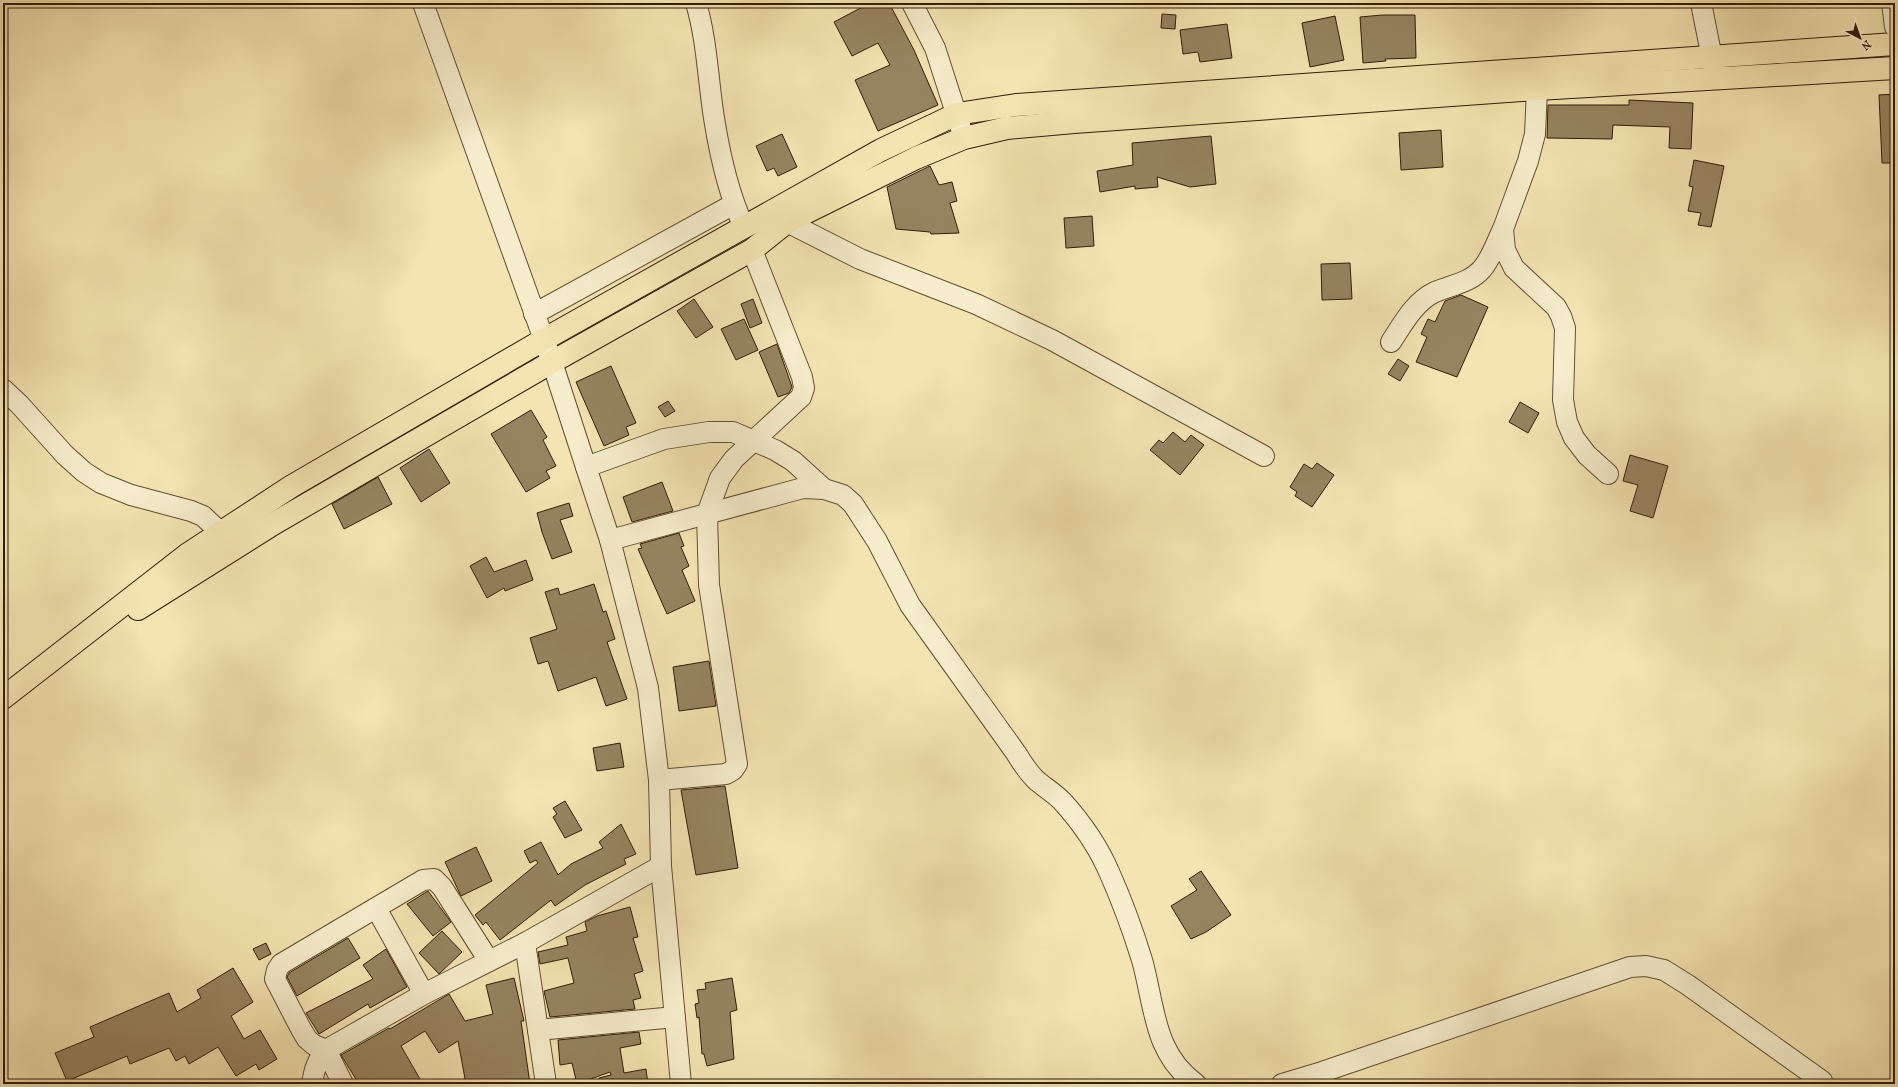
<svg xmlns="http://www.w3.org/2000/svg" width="1898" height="1087" font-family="'IM FELL French Canon',serif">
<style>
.building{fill:#968460;stroke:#311d08}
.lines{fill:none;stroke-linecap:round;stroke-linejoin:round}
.minor-casing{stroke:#624f32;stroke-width:22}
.major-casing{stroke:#311d08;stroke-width:24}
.minor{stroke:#f7edcc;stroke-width:20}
.major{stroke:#f3e4b1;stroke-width:22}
</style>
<rect width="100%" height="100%" fill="#f3e4b1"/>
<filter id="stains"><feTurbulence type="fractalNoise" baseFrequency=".005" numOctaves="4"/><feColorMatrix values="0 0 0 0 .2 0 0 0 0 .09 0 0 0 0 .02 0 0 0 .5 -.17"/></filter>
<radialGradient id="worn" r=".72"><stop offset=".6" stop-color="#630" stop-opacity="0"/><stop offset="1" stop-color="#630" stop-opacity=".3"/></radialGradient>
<!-- building -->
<g class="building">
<polygon points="870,3 889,3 914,50 938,105 878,131 855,80 890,65 878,43 852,56 834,22"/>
<polygon points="1162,14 1176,15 1175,29 1161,28"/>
<polygon points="1382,15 1415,15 1416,58 1385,59 1386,61 1363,63 1360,17"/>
<polygon points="1335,16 1344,60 1310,67 1302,23"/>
<polygon points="1227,24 1232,58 1200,62 1198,52 1183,54 1180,30"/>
<polygon points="1895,94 1895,163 1882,163 1879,95"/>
<polygon points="1629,100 1693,103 1691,149 1669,148 1670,127 1613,125 1612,139 1547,138 1548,105 1629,105"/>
<polygon points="1441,130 1443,167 1401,170 1399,133"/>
<polygon points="782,134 797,167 778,176 774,168 767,171 756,146"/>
<polygon points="1211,136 1216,184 1190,187 1157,177 1158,187 1135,189 1135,186 1100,192 1097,171 1133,165 1132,143"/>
<polygon points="1694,160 1724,166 1711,227 1698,225 1701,213 1688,211 1693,187 1689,186"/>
<polygon points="930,166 939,185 952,182 957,201 950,203 959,233 931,234 930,232 896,229 887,187"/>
<polygon points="1092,216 1094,246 1066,248 1064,218"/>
<polygon points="1350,263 1352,299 1322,300 1321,264"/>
<polygon points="1461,295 1488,307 1457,377 1416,362 1427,337 1421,334 1428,319 1435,322 1445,301"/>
<polygon points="694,299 713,327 696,338 677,311"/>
<polygon points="753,299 762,323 750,328 741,304"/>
<polygon points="744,319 758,350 736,360 721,329"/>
<polygon points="777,344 792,387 789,393 778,397 759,352"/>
<polygon points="1398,359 1409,366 1400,381 1388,374"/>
<polygon points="611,366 636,423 626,427 629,435 604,446 576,382"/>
<polygon points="668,401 675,411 665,417 658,407"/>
<polygon points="1520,402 1539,413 1528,433 1509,422"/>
<polygon points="531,410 547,437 543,440 556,466 546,471 550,478 526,492 491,434"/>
<polygon points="1173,432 1185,442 1191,435 1204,445 1180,475 1150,450 1159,440 1163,443"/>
<polygon points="429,449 450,483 421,502 400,468"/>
<polygon points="1630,455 1668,466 1653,518 1630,511 1638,485 1623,481"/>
<polygon points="1317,463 1334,475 1312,507 1295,496 1297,492 1290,487 1304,464 1312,469"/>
<polygon points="378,477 392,504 344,529 332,504"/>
<polygon points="662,482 673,511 632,522 623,497"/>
<polygon points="569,503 573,516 560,520 572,552 552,559 542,532 537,513"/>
<polygon points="679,533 684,546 681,547 689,566 682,570 695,601 667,614 638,549 642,548 640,544"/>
<polygon points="486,557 494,572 526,560 533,580 505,591 504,588 487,598 470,566"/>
<polygon points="594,584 603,612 606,611 615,639 607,642 627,699 606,706 596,677 558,691 548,661 538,664 530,638 557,629 545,592 558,588 560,595"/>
<polygon points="709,661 716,706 679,711 673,667"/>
<polygon points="620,743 624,767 597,771 593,748"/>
<polygon points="725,786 738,868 696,875 681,790"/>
<polygon points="565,801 582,830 565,838 553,817 557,814 553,808"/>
<polygon points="621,824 636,854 624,859 626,864 585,885 555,906 551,900 500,940 486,922 483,925 475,915 538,863 536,860 530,863 524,851 541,842 558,875 571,864 603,848 599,842"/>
<polygon points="476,847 492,881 461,896 445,862"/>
<polygon points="1201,871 1231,915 1206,932 1191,939 1171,906 1197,890 1189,879"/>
<polygon points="428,891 451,922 433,936 407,904"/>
<polygon points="630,907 638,937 633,938 643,971 634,974 641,998 633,1000 635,1009 550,1017 544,991 574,983 568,958 540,964 538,952 568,945 566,937 587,931 585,922 597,916"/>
<polygon points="442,931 462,952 439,974 419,953"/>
<polygon points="348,938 360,958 297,996 287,977 289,973"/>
<polygon points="266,943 271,954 259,960 253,949"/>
<polygon points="386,949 407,987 370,1008 368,1004 319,1034 306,1013 373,979 363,965"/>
<polygon points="233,968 253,1002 231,1016 244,1039 260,1030 277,1059 259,1070 256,1064 236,1076 218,1047 189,1064 185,1056 176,1061 169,1048 130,1064 127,1056 67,1081 55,1053 94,1037 90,1027 169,993 177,1012 201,998 197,990"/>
<polygon points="514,978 524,1021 521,1021 530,1084 466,1084 458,1041 439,1053 425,1031 401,1046 420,1079 412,1084 359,1084 341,1055 389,1028 390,1029 449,994 465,1021 493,1014 486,985"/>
<polygon points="732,978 737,1010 730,1012 734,1059 707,1066 704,1054 702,1054 699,1017 697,1018 695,1004 699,1003 697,990 706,989 705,983"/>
<polygon points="639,1032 641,1044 620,1048 624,1073 646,1069 648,1084 599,1084 599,1078 611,1075 610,1072 577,1084 572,1063 560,1065 558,1040"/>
</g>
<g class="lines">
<!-- minor casing -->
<g class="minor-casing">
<g id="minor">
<polyline points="423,3 552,362 586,467 610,540 648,688 659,780 661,866 681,1084"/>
<path d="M696,3C707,40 708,80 714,118C720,156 728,193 744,227"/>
<polyline points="912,3 935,48 964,138"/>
<polyline points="1701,3 1715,73"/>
<polyline points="1892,3 1895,27"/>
<polyline points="1537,89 1535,134 1528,161 1503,229 1505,250 1514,268 1556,307 1561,316 1565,328 1563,400 1567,422 1574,438 1587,455 1608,474"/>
<polyline points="787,222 860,259 976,304 1052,340 1264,456"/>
<polyline points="534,314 734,204"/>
<path d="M1391,342C1403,324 1414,302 1435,292C1451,285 1470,283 1482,269C1491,259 1497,241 1503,229"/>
<polyline points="3,389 19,404 65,455 84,472 101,483 131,495 191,511 203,516 220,532 230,545"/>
<polyline points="586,467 664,439 709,432 733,432 775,450 793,461 824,489"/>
<path d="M610,540L803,488L824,489L843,495L853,504L877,541L910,605L1016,753C1022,763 1028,772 1036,780C1044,787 1054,793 1062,801C1081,822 1099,848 1110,874C1122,901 1133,931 1142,960C1155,1006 1153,1053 1196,1084"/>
<polyline points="659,780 726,774 733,770 737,764 709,585 707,514 720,478 734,459 801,397 804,388 802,377 752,250"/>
<polyline points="376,908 424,994"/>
<polyline points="525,943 546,1084"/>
<polyline points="538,1030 675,1017"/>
<path d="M312,1084C314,1070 317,1061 326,1050L424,994L525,943L661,866"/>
<polyline points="343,1084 326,1050 314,1045 307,1039 301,1029 275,979 277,970 281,964 423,880 434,879 442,887 489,961"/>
<polyline points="1282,1084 1322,1072 1630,967 1646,966 1664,970 1688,985 1822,1081"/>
</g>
</g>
<!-- major casing -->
<g class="major-casing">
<g id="major">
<polyline points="138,609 273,524 552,362 752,250 787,222 916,158 964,138 1007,128 1074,122 1537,89 1895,68"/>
<polyline points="3,698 188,554 292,486 543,340 881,150 957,114 1016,105 1895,44"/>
</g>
</g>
<!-- minor -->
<use href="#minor" class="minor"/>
<!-- major -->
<use href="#major" class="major"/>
</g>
<!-- margin -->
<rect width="1898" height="1087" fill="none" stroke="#f3e4b1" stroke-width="16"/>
<rect x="4" y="4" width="1890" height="1079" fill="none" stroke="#311d08" stroke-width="2"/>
<rect x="8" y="8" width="1882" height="1071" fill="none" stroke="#311d08"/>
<!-- north arrow -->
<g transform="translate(1860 38) rotate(139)" stroke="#f7edcc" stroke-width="3" paint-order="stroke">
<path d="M0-3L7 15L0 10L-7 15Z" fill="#311d08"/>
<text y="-6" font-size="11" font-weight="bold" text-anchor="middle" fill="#311d08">N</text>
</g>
<rect width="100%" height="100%" filter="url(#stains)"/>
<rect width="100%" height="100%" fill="url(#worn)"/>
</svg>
